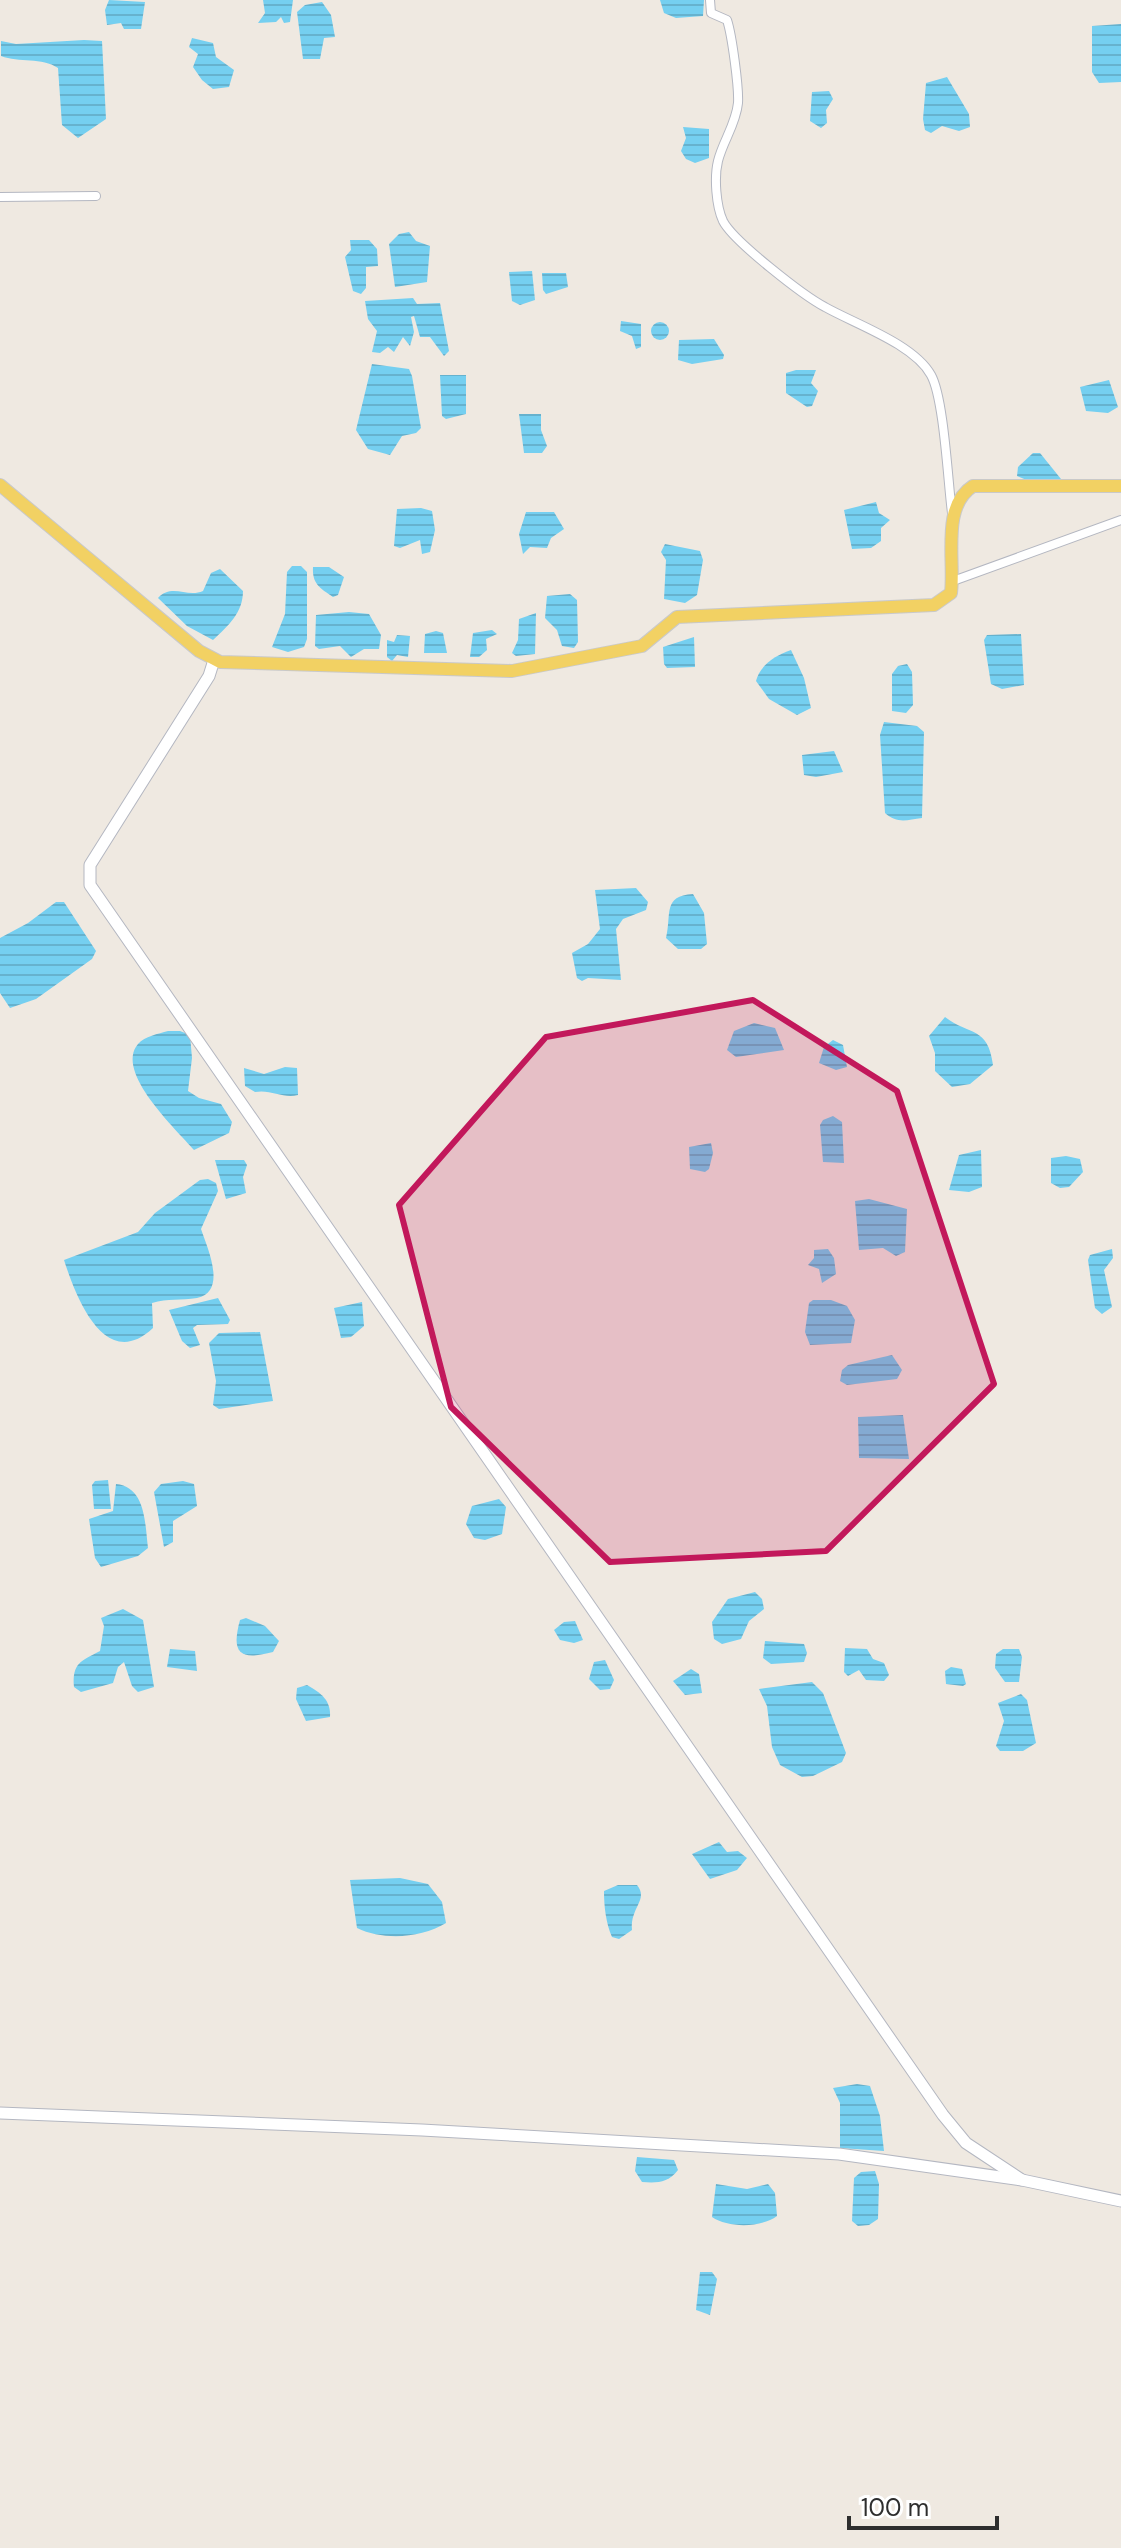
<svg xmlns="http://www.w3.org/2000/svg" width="1121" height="2548" font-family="'DM Sans',sans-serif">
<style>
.water{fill:url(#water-rules)}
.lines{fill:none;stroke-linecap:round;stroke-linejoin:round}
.street-casing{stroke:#b4b7c1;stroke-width:10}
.secondary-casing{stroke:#b4b7c1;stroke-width:13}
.primary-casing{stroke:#c9c9c9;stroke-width:14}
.street{stroke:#fff;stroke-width:8}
.secondary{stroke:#fff;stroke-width:11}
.primary{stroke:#f2d163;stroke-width:12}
.marked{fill:#c2185b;fill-opacity:0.2;stroke:#c2185b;stroke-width:6;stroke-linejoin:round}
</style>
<defs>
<pattern id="water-rules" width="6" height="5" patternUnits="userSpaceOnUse" patternTransform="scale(2)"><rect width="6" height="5" fill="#75cff0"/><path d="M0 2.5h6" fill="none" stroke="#66b2ce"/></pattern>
</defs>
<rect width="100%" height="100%" fill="#efe9e1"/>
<!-- water -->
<g class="water">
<polygon points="109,0 145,2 141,29 124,29 121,23 107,25 105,10"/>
<polygon points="263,0 293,0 290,22 284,23 281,17 276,22 258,23 265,13"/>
<polygon points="660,0 704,0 703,16 676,18 664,13"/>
<polygon points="322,2 331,15 335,37 324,38 320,59 303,59 297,12 305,5"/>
<polygon points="1121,24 1121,82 1099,83 1092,72 1092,26"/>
<polygon points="192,38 213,43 216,57 234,70 229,87 213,89 202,80 193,67 198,54 189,47"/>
<path d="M84,40L102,41L106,119L78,138L62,125L58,68C42,57 19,63 1,56V41L16,44Z"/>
<polygon points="947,77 969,114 970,127 959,131 942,126 931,133 925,130 923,119 926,83"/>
<polygon points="829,91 833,99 826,110 827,123 821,128 810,121 812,92"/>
<polygon points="683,127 709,129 709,158 695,163 686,159 681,151 686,138"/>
<polygon points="409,232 416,241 430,246 427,282 395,287 389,244 399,234"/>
<polygon points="350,240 369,240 377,249 378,266 366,267 366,288 361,294 353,291 345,257 351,250"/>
<polygon points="532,271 535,300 520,305 512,301 509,272"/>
<polygon points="542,273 566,273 568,287 546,294 543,290"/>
<polygon points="413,298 417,304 440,303 449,351 444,356 430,337 420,337 414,316 411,317 414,332 410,346 403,337 394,352 388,347 380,353 372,352 377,331 368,319 365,301"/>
<polygon points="621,321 641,324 641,347 636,349 632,336 620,331"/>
<circle cx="660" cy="331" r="9"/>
<polygon points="714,339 724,355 723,359 692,364 678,360 679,340"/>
<polygon points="372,364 409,369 412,376 421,428 416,433 402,436 390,455 368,449 356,430"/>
<polygon points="796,370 816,370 811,383 818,391 812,406 807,407 786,393 786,373"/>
<polygon points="440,375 466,375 466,414 446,419 442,416"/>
<polygon points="1109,380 1118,407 1108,413 1086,411 1080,387"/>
<polygon points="519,414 541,414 541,430 547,446 542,453 524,453"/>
<polygon points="1033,453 1040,453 1061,479 1058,482 1029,481 1017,476 1018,467"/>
<polygon points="876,502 879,513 890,520 881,528 881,541 871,548 852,549 844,510"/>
<polygon points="421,508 432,511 435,530 430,552 422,554 420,540 400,548 394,546 397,509"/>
<polygon points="526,512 554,512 564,529 551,538 547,548 530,547 523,554 519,534"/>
<polygon points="665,544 700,551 703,560 697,595 685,603 664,599 666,560 661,552"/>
<polygon points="292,566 301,566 307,572 307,639 304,647 288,652 272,647 285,614 287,572"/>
<path d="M313,567H329L344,577L338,595L333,597C320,588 312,584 313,567Z"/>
<path d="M220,569L243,591C243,613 228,626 213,640L187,626L158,598C172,583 187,598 203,591L211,573Z"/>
<polygon points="570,594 577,600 578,642 574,648 562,646 557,630 545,618 547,596"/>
<polygon points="349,612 369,614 381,635 379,649 364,649 351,657 340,646 319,649 315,646 316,615"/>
<polygon points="536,613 535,654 516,656 512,653 518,640 519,619"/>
<polygon points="492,630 497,634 486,639 487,650 479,657 470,657 473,633"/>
<polygon points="436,631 443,633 447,653 424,653 425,634"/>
<polygon points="1021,634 1024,685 1002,689 991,684 984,640 987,635"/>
<polygon points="397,635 410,636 408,657 397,655 392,661 387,657 387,640 394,642"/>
<polygon points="694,637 695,667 667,668 664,664 663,647"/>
<path d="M791,650L804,678L811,708L797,715L769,699L756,681C760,665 776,655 791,650Z"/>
<polygon points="907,664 912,672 913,705 906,713 892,711 892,674 898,666"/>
<path d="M884,722L917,726L924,732L922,818C907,820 897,824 885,813L880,735Z"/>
<polygon points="834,751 843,772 816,777 804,775 802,755"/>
<polygon points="636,888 648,902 646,910 623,919 616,929 621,980 588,978 582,981 577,978 572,953 588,944 600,929 595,890"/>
<path d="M693,894L704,913L707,944L701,949H678L666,938C672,914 662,896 693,894Z"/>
<polygon points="56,902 64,902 96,951 92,959 36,999 10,1008 0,993 0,938 28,923"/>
<path d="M945,1017C970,1036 988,1026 993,1065L970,1084L952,1087L935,1071V1053L929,1036Z"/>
<polygon points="754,1023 775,1028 784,1050 736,1057 727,1050 734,1031"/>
<path d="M168,1031H180L190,1035L192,1058L188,1091L199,1098L221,1104L232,1122L229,1133L194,1150C177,1130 114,1072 138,1044C145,1036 158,1034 168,1031Z"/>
<polygon points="833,1040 843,1045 847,1067 836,1070 819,1063 824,1047"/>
<path d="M285,1067L297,1068L298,1095C283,1099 271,1089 255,1092L245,1086L244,1068L264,1074Z"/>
<polygon points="833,1116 842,1122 844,1163 823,1162 820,1125 823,1120"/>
<polygon points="711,1143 713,1153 709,1169 705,1172 690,1169 689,1147"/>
<polygon points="981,1150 982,1187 969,1192 949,1190 959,1155"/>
<polygon points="1066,1156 1080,1159 1083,1172 1069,1187 1060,1188 1051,1183 1051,1158"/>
<polygon points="215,1160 244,1160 247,1165 243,1177 246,1193 226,1199"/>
<path d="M208,1179L216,1183L218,1191L201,1229C207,1247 228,1292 197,1298C181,1301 168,1298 152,1303L153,1328C104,1374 75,1294 64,1260L138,1232L155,1213L200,1180Z"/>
<polygon points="869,1199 907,1209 905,1252 896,1256 883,1248 859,1250 855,1201"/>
<polygon points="828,1249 834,1258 836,1274 822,1283 819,1269 808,1265 814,1258 814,1250"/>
<polygon points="1112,1249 1113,1258 1104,1270 1112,1307 1102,1314 1095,1308 1088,1260 1090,1255"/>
<polygon points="218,1298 230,1320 228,1324 197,1325 193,1328 200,1345 190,1348 182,1341 169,1310"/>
<polygon points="813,1300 831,1300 847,1306 855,1320 851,1343 810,1345 805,1332 809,1303"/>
<polygon points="362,1302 364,1326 351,1337 341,1338 334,1308"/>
<polygon points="260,1332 273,1401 219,1409 213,1405 216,1381 209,1343 219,1333"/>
<polygon points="892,1355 902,1370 897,1379 847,1385 840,1381 842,1370 848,1365"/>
<polygon points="903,1415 909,1459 859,1458 858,1417"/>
<polygon points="108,1480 111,1509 94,1509 92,1485 95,1481"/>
<polygon points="183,1481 194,1484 197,1506 173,1521 173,1542 164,1547 154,1492 161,1484"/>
<path d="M116,1484C146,1487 145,1524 148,1548L138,1556L101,1567L95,1558L89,1519L113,1511Z"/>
<polygon points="499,1499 506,1507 502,1534 485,1540 474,1538 466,1524 472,1506"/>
<polygon points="755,1592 762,1599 764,1609 749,1621 741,1639 722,1644 714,1639 712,1622 728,1599"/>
<path d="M123,1609L143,1620L154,1687L138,1692L132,1686L124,1662L118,1667L113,1683L81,1692L74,1687C72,1663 81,1661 100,1651L104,1626L101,1618Z"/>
<path d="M246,1618L265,1626L279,1641L273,1652C239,1661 231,1653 240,1620Z"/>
<polygon points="575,1621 583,1640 574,1643 560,1640 554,1630 564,1622"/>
<polygon points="765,1641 804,1644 807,1653 804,1662 771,1664 763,1658"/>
<polygon points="845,1648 867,1649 873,1659 884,1663 889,1675 884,1681 866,1680 859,1670 848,1676 844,1672"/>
<polygon points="170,1649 195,1651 197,1671 167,1667"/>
<polygon points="1003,1649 1019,1649 1022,1657 1019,1682 1005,1682 995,1668 996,1654"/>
<polygon points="605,1660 614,1680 610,1689 600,1690 589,1679 594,1662"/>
<polygon points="951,1667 962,1669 966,1684 963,1686 946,1684 945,1671"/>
<polygon points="691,1669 699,1674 702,1693 685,1695 673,1681"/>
<polygon points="812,1682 823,1693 846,1753 842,1762 813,1776 802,1777 780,1765 772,1747 767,1706 759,1689"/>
<path d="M307,1685C321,1693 331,1700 330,1717L306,1721L296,1699L297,1688Z"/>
<polygon points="1021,1694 1027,1700 1036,1743 1023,1751 1000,1751 996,1746 1004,1721 998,1703"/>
<polygon points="719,1842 727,1852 738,1851 747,1858 737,1870 710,1879 692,1854"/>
<path d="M400,1878L428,1884L442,1902L446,1923C421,1938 384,1941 357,1928L350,1880Z"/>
<path d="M618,1885H637C649,1900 630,1907 632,1930L619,1939L612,1937C606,1923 604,1907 604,1891Z"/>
<polygon points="857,2084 870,2086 880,2116 884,2151 840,2148 840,2103 833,2088"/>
<path d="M637,2157L674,2160L678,2170C668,2183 657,2183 642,2182L635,2171Z"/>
<polygon points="875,2171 879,2184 878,2219 869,2225 858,2226 852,2221 854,2178 861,2172"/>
<path d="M716,2184L747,2189L768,2184L775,2193L777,2216C761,2228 728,2228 712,2217Z"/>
<polygon points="700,2272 712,2272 717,2279 710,2315 696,2310"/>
</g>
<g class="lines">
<!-- street casing -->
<g class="street-casing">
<g id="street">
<path d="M710,0L711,13L727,20C732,35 739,88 738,103C736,124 723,141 718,161C714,177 716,206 723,221C733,241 804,296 825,307C855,324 914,344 931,375C944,398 948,483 952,513"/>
<polyline points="0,197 96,196"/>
<polyline points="953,581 1121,520"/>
</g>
</g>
<!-- secondary casing -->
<g class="secondary-casing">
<g id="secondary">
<path d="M214,660L209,676L90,865V885C372,1297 662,1703 943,2115L966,2143L1022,2180"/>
<polyline points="0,2113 422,2130 839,2154 1022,2180 1121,2201"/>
</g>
</g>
<!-- primary casing -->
<g class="primary-casing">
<path id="primary" d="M0,485L199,651L220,662L512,671L642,646L677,617L934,605L951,593C955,559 941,506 973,486H1121"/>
</g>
<!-- street -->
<use href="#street" class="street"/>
<!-- secondary -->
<use href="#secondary" class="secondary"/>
<!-- primary -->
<use href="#primary" class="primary"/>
</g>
<!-- marked area -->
<path class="marked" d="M753,1000L897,1091L994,1384L826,1551L610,1562L451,1407L399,1205L546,1037Z"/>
<!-- scale -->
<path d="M849 2516v12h148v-12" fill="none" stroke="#2e2e2e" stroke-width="4"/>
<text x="861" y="2516" font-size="24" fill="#2e2e2e" stroke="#ffffff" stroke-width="6" paint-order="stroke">100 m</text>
</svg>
